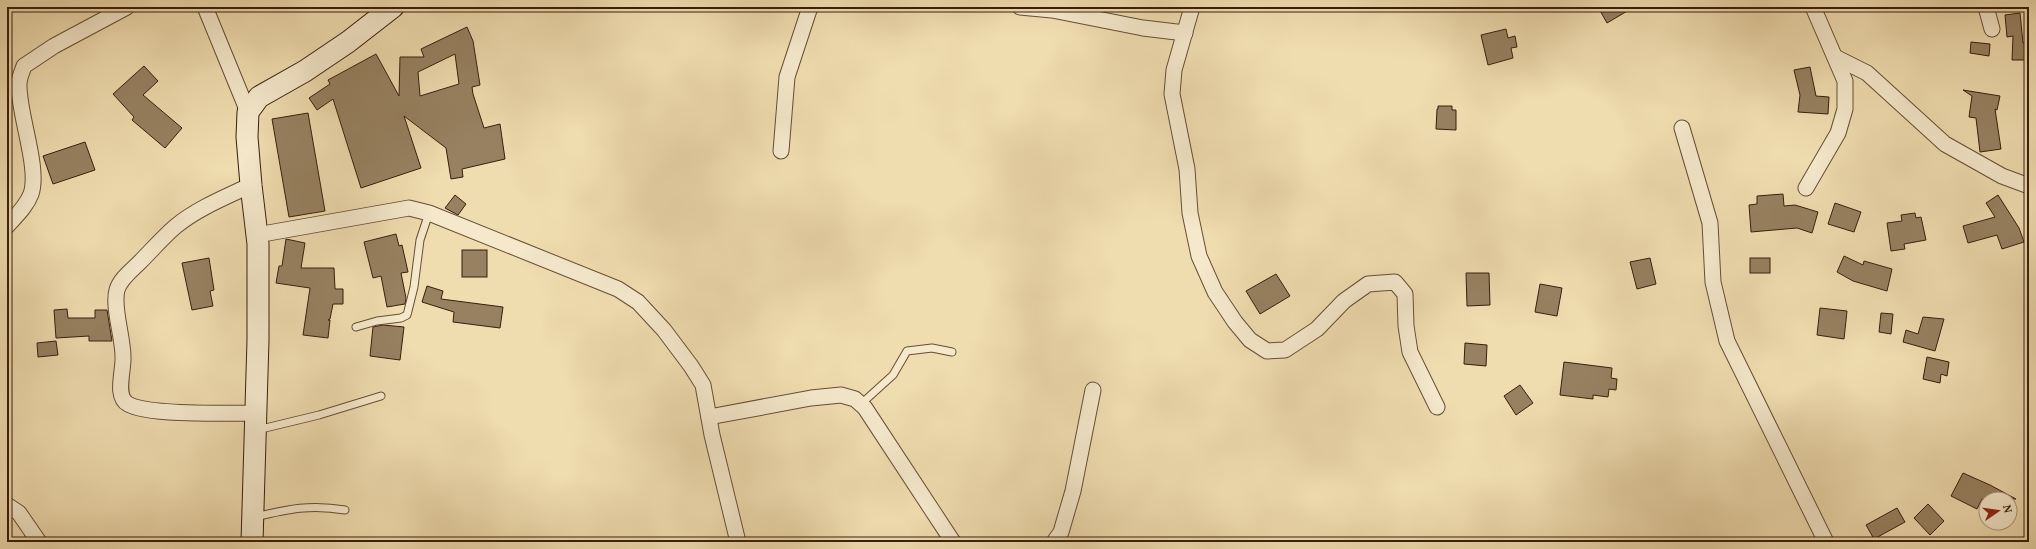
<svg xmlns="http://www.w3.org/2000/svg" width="2036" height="549" font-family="Vollkorn,serif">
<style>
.building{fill:#978161;stroke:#381e0c;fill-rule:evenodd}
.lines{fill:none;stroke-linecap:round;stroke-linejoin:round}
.lane-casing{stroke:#664e35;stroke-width:9}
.street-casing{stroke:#664e35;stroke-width:17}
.secondary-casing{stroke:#381e0c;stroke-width:23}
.lane{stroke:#f5e8cb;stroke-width:7}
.street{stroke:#f5e8cb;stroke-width:15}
.secondary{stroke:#f5e8cb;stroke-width:21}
</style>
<rect width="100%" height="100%" fill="#efdcaf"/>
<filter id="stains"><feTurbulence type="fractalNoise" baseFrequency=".005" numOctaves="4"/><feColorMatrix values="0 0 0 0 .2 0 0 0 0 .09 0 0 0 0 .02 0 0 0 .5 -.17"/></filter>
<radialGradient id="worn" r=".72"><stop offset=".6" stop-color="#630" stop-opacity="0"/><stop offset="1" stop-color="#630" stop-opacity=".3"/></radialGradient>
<!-- building -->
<g class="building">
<polygon points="1598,7 1634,7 1607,23"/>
<polygon points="2020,13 2023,43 2027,43 2026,60 2012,60 2013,36 2007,37 2005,15"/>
<path d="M467,27L473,41L480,85L472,87L473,94L484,128L500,124L505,159L462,169L463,177L451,179L446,148L404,116L421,168L361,188L333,99L317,110L309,98L330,84L328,80L376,54L399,96L400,57H424L421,49ZM455,54L459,84L420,96L418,72Z"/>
<polygon points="1506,29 1508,38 1515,36 1517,47 1511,48 1513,58 1488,65 1481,35"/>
<polygon points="1971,42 1990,44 1989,56 1970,53"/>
<polygon points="144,66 158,81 143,95 182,128 165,148 132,120 134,117 113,94"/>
<polygon points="1810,67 1816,96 1829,97 1828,114 1798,112 1800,95 1794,70"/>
<polygon points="1963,90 2000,96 1997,110 1995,109 2001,149 1980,152 1976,118 1969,117 1972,96"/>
<polygon points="1438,106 1452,106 1452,110 1456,110 1456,130 1436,129 1437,109 1438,109"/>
<polygon points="308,113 325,211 289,217 272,119"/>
<polygon points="85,142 95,170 53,184 43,156"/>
<polygon points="1783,194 1784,206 1795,205 1818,212 1812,233 1797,228 1751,232 1749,205 1757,204 1757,196"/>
<polygon points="455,195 466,204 458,215 445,208"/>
<polygon points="1998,195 2019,228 2024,242 2002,249 1997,235 1968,243 1963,226 1995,217 1986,203"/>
<polygon points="1835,203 1861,212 1854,232 1828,224"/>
<polygon points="1915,213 1916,218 1921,217 1926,240 1904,244 1905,249 1891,251 1887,223 1902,221 1901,215"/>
<polygon points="396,234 399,246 402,245 408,272 401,273 406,298 405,304 387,307 381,276 373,278 364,242"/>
<polygon points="286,239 305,243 301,268 334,268 335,289 343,289 343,304 333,304 330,319 328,320 330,320 328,338 303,335 310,288 276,283 279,266 282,266"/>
<rect x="462" y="250" width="25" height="27"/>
<polygon points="1844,256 1863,265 1864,261 1892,269 1887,291 1853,281 1837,272"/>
<polygon points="209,258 214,290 210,291 213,306 192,310 182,263"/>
<polygon points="1650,258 1656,284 1637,289 1630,262"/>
<rect x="1750" y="258" width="20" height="15"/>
<polygon points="1466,273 1489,273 1490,305 1467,306"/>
<polygon points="1276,274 1290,296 1260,314 1246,291"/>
<polygon points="1540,284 1562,288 1557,316 1535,312"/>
<polygon points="427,286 443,291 441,299 503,307 500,328 453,322 454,312 422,302"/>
<polygon points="1820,308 1847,311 1844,339 1817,335"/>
<polygon points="67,309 68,318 95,318 95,310 107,310 112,341 89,341 89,336 56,338 54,310"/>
<polygon points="1881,313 1893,314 1891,334 1879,332"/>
<polygon points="1923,317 1944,319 1935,351 1903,342 1906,330 1918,334"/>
<polygon points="383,325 404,327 400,360 370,356 373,327"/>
<polygon points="56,341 58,355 38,357 37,343"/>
<polygon points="1465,343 1487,345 1486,366 1464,364"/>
<polygon points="1927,357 1949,362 1947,376 1941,374 1940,383 1923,379"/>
<polygon points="1564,362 1612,368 1611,378 1617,379 1616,390 1609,389 1608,397 1593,395 1593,399 1560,395"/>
<polygon points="1520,385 1533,403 1516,415 1504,396"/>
<polygon points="1963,473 1990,485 2016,499 1982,499 1977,509 1951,496"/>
<polygon points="1928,504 1944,521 1930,535 1914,518"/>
<polygon points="1897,508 1905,522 1874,539 1866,525"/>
</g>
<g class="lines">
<!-- lane casing -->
<g class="lane-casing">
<g id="lane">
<polyline points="356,327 377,321 401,318 407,315 414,287 420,240 429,213"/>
<polyline points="861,404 893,375 907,351 932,348 952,352"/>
<polyline points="257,430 319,415 381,396"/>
<path d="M255,517C288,509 311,504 345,510"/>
</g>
</g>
<!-- street casing -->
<g class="street-casing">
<g id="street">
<polyline points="205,7 248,112"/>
<polyline points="1020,7 1052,10 1143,28 1185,33"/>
<polyline points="1192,7 1174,70 1172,94 1187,169 1190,213 1199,256 1215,292 1235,322 1250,340 1267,351 1285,350 1317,329 1344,301 1368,284 1395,282 1405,294 1406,326 1410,352 1437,407"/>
<polyline points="1986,7 1992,29"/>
<polyline points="1835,57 1867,73 1945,144 2002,176 2029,186"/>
<polyline points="1682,128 1710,223 1713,282 1727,341 1826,542"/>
<polyline points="781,151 787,77 810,7"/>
<path d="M251,185C226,197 198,208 176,226C163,237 152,250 140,262C132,270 120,279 117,290C112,307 124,340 123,359C123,373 115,397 128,404C148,416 230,413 257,413"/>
<polyline points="1806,188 1838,133 1845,109 1845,81 1813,7"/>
<path d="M7,226C16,216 26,207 31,194C40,168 18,113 19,84C19,78 22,72 24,66L54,46L127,7"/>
<polyline points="257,235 409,208 429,213 618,289 638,302 664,330 691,366 703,385 712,435 738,542"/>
<polyline points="709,417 811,398 841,395 855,399 865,408 953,542"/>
<polyline points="7,505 19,513 39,542"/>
<polyline points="1054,542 1061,532 1073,491 1093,390"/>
</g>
</g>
<!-- secondary casing -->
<g class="secondary-casing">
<polyline id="secondary" points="252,542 258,340 258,244 251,185 247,137 248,112 259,97 305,71 348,42 393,7"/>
</g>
<!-- lane -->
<use href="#lane" class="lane"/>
<!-- street -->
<use href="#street" class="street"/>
<!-- secondary -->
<use href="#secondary" class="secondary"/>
</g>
<!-- margin -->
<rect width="2036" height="549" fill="none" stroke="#efdcaf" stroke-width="24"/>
<rect x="8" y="8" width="2020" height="533" fill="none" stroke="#381e0c" stroke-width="2"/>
<rect x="12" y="12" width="2012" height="525" fill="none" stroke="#381e0c"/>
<!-- north arrow -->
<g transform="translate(1998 511) rotate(77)"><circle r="19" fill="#f5e8cb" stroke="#a9977f"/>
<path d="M0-3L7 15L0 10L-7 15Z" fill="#8f2418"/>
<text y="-6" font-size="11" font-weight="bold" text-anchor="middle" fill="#381e0c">N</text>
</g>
<rect width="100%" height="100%" filter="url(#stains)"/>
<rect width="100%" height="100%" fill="url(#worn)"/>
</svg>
